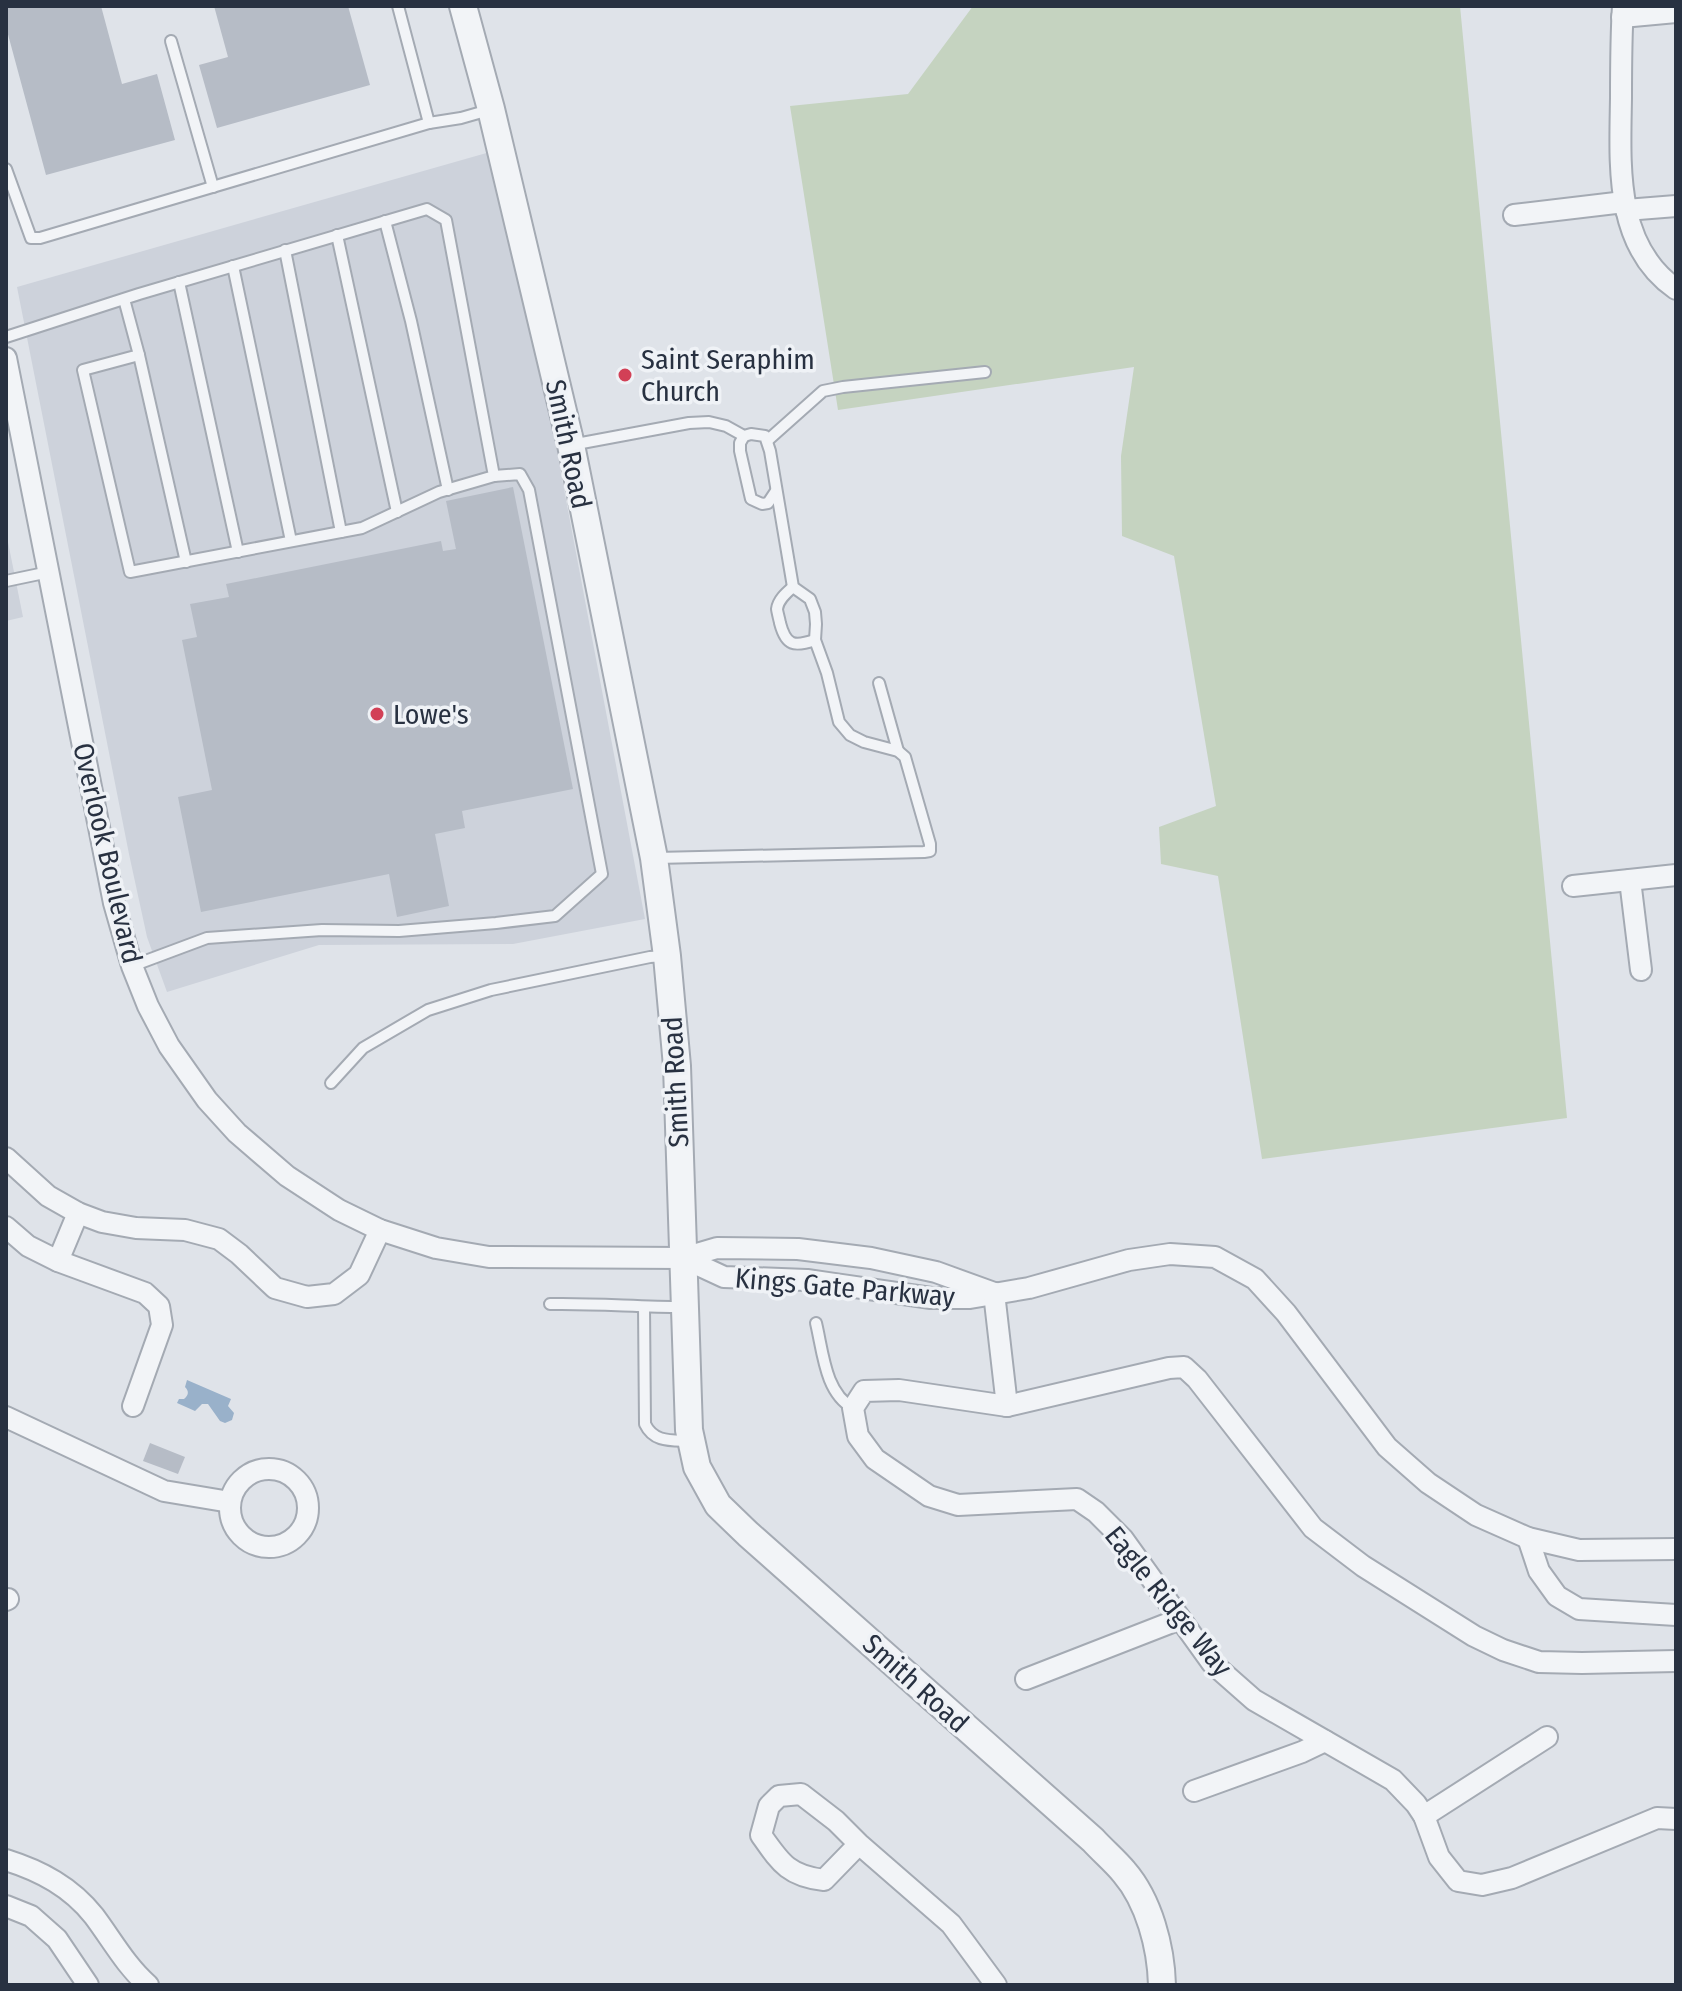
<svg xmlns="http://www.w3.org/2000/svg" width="1682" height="1991" font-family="'Fira Sans Condensed',sans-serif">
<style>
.built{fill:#cdd2db}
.green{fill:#c5d3c0}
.water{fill:#99b1ca}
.building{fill:#b6bcc6}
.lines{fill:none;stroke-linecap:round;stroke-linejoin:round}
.service-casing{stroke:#a4aab3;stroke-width:14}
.minor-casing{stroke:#a4aab3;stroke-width:24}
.tertiary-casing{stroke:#a4aab3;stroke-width:30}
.service{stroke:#f2f4f7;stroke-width:10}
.minor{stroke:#f2f4f7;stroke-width:20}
.tertiary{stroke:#f2f4f7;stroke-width:26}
.poi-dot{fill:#d24056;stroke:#eff2f6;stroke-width:3}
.labels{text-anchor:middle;stroke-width:7;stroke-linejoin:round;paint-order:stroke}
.poi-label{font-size:28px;fill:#283141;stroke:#eff2f6;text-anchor:start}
.street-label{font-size:28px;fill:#283141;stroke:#eff2f6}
</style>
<rect width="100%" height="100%" fill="#dfe3e9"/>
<!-- built -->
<g class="built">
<polygon points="490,152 551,420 645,919 513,944 319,945 167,992 147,937 129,854 17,287"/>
<polygon points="6,532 23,617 6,621"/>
</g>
<!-- green -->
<polygon class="green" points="973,6 1460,6 1567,1118 1262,1159 1218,876 1161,864 1159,827 1216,806 1174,556 1122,536 1121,456 1134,367 838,410 790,106 908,94"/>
<!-- water -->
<path class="water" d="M187,1380L231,1399L228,1406L234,1413L232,1420L225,1423L220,1421L208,1404H202L195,1411L177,1403L179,1399H184C189,1395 189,1391 185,1387Z"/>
<!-- building -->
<g class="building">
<polygon points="6,6 101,6 122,84 157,74 175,140 46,175 6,27"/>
<polygon points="214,6 348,6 370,85 217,128 199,65 228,57"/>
<polygon points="513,487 573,789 462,811 465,828 435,834 449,906 397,917 389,874 201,912 178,797 212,790 182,640 197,637 190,604 229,597 226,584 441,541 443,551 456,549 446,501"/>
<polygon points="150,1443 185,1457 178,1474 143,1461"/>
</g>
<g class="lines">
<!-- service casing -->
<g class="service-casing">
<g id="service">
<polyline points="171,41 213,187"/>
<polyline points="429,123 461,118 489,110"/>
<polyline points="6,169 31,238 40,238 429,123 398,6"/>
<polyline points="385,221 411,321 448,490"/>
<polyline points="337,235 397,512"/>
<polyline points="285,250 341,532"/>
<polyline points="233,266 291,541"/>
<polyline points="179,282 238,552"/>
<polyline points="6,337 139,294 427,209 446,220 494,476 439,492 362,528 130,572 83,370 139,355 124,299"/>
<polyline points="139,355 186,562"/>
<polyline points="744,436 740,443 740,451 751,499 762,504 768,503 776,491"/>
<polyline points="768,440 823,391 843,387 985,372"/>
<polyline points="571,445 689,423 709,422 726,426 744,436 751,434 765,436 770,451 793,587 810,599 815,612 816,624 815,640 827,673 839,722 850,735 864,742 898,751 905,757 930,844 930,851 924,852 656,858"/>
<polyline points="6,581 49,572"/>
<path d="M793,587C786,593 778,600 777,609C777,611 780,622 780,623C786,646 794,647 815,640"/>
<polyline points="879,683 898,751"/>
<polyline points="132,966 207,938 322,930 399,931 496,923 555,916 602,874 529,490 520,474 494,476"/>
<polyline points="331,1083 363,1048 428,1010 491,990 650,957 665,956"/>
<path d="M550,1304C594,1303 638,1307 682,1307"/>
<path d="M644,1307L645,1424C654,1443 672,1440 690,1441"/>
<path d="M816,1323C823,1352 825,1393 853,1408"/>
</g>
</g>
<!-- minor casing -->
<g class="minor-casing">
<g id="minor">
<path d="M1623,6C1621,37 1621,67 1621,98C1620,165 1614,246 1676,289"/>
<polyline points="1622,17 1676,12"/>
<polyline points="1626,210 1676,206"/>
<polyline points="1514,215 1624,202"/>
<polyline points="6,358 114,903 132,966 148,1006 169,1046 207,1100 237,1133 287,1176 339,1210 380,1230 436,1248 489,1257 683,1258 717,1248 798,1249 871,1258 936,1272 994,1293"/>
<polyline points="1630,880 1641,970"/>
<polyline points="1573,886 1676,875"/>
<polyline points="6,1158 48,1196 78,1213 102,1222 136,1228 185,1230 219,1239 239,1254 275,1288 307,1297 334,1294 359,1275 380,1230"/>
<polyline points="6,1227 28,1246 58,1261 145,1293 159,1306 162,1325 133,1406"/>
<polyline points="683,1258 724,1277 807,1280 931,1298 970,1298 1029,1288 1129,1260 1170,1254 1215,1257 1255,1279 1286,1313 1387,1447 1428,1483 1476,1515 1528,1538 1579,1550 1676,1549"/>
<polyline points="58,1261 78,1213"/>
<polyline points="994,1293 1007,1406"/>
<polyline points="6,1417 164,1491 230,1502"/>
<circle cx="269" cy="1508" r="39"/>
<polyline points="1528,1538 1539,1571 1557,1596 1579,1609 1676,1615"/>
<polyline points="6,1600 8,1599"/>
<polyline points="1676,1661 1582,1663 1539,1662 1503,1650 1474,1636 1363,1566 1313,1528 1197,1379 1184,1367 1169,1368 1007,1406 899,1390 864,1391 853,1408 858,1436 875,1459 929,1496 958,1505 1077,1499 1096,1512 1123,1539 1212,1663 1254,1700 1393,1780 1416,1804 1424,1816 1439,1857 1458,1881 1482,1885 1512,1878 1657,1818 1676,1819"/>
<polyline points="1026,1679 1180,1619"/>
<polyline points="1194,1791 1302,1752 1325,1741"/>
<polyline points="1424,1816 1547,1737"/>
<path d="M859,1844L824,1880C788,1876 780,1862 761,1835L769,1806L779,1796L801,1794L836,1821L859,1844L951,1924L996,1985"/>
<path d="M6,1860C41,1871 71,1887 94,1916C112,1940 126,1966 148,1985"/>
<polyline points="6,1906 31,1916 57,1939 88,1985"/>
</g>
</g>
<!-- tertiary casing -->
<g class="tertiary-casing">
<path id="tertiary" d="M463,6L491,109L571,445L654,858L667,956L677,1066L689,1430L697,1467L718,1505L748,1534L1093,1840C1103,1851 1115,1861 1124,1872C1149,1901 1161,1947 1162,1985"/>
</g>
<!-- service -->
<use href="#service" class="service"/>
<!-- minor -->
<use href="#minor" class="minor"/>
<!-- tertiary -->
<use href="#tertiary" class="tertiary"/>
</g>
<!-- markers -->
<g class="poi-dot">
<circle cx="625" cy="375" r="8"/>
<circle cx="377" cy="714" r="8"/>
</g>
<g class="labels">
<!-- poi labels -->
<g class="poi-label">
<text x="641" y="369">Saint Seraphim<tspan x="641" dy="32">Church</tspan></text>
<text x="393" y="724">Lowe's</text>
</g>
<!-- street labels -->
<g class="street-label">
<text transform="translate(569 444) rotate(78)" y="10">Smith Road</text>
<text transform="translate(108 853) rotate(77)" y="10">Overlook Boulevard</text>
<text transform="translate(675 1082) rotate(-93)" y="10">Smith Road</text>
<text transform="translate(845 1287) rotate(5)" y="10">Kings Gate Parkway</text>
<text transform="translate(1169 1601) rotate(51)" y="10">Eagle Ridge Way</text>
<text transform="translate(916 1683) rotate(42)" y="10">Smith Road</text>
</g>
</g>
<!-- border -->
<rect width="1682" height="1991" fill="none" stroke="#283141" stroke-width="16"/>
</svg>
